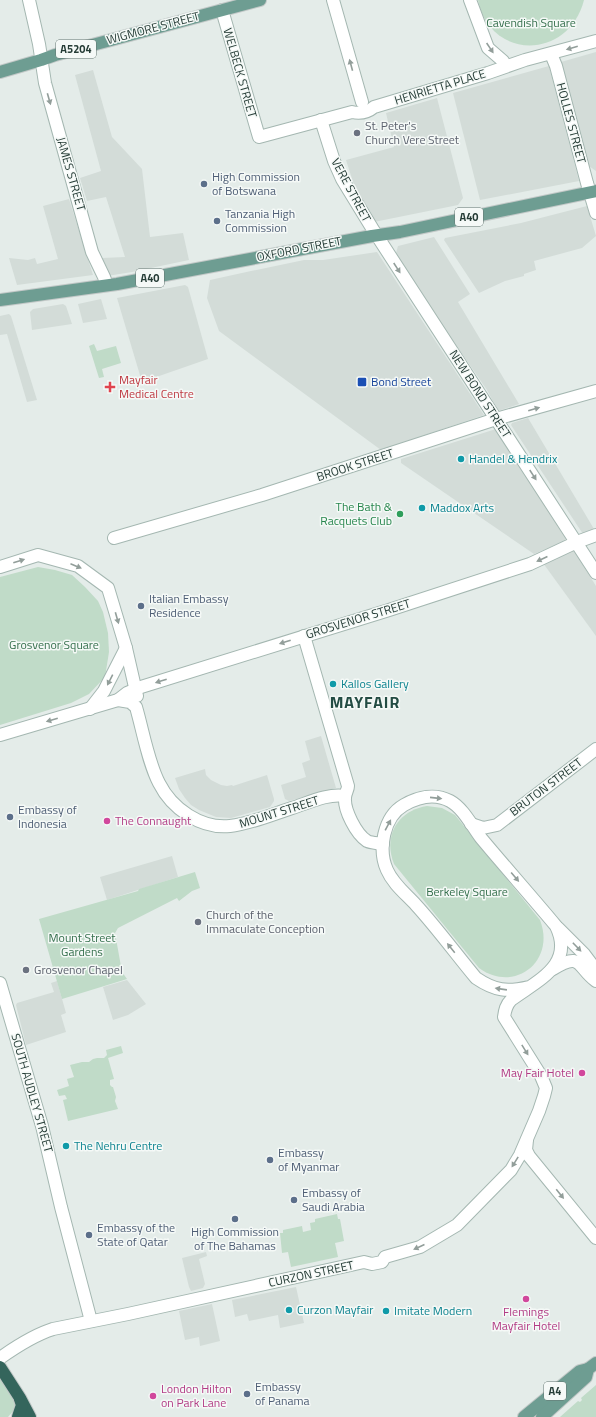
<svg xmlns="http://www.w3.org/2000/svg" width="596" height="1417" font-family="'Titillium Web',sans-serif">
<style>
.built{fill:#d3dcd8}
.green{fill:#c0dbc8}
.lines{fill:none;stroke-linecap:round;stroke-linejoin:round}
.secondary-casing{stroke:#a4b7b1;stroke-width:14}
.primary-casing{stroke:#c2c8c7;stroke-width:14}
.highway-casing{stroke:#c2c8c7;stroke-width:14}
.secondary{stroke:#fff;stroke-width:12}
.primary{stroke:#6e9d92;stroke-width:12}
.highway{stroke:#34655c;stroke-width:12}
.oneway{fill:#929e9a}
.worship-dot{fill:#6b7280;stroke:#f5f9f7;stroke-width:1.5}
.service-dot{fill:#5c6f8a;stroke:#f5f9f7;stroke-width:1.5}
.transit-dot{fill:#1a4fb4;stroke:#f5f9f7;stroke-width:1.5}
.health-dot{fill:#e0444e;stroke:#f5f9f7;stroke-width:1.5}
.culture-dot{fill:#0f9aa8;stroke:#f5f9f7;stroke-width:1.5}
.leisure-dot{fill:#2e9e5b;stroke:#f5f9f7;stroke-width:1.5}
.hotel-dot{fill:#d1479c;stroke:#f5f9f7;stroke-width:1.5}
.labels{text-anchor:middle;stroke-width:3;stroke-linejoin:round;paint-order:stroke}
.shield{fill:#f5f9f7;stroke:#637570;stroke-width:1}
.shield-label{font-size:11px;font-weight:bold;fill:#253c36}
.park-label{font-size:12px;fill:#346f4c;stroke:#f5f9f7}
.street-label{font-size:12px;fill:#253c36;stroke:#f5f9f7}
.worship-label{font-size:12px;fill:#5b616d;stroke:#f5f9f7;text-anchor:start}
.service-label{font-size:12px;fill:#4e5e75;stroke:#f5f9f7;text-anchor:start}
.health-label{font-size:12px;fill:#be3a42;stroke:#f5f9f7;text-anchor:start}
.transit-label{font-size:12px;fill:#164399;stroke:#f5f9f7;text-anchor:start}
.culture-label{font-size:12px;fill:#0d838f;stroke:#f5f9f7;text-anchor:start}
.leisure-label{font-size:12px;fill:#27864d;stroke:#f5f9f7;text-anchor:end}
.hotel-label{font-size:12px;fill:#b23c85;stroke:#f5f9f7;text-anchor:start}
.district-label{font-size:16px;font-weight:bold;letter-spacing:1px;fill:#234c43;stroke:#f5f9f7}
</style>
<rect width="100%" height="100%" fill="#e4ece9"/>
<!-- built -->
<g class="built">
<polygon points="596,52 596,171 589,166 561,62"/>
<polygon points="549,66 579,181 480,200 453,93"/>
<polygon points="93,70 112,137 142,169 150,237 183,233 189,260 132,272 107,276 102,258 125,257 106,197 87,201 80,178 101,171 75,75"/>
<polygon points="437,98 463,198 458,205 374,222 353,182 346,160 394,147 386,113"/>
<polygon points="69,199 93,275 17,285 9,258 28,260 35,258 37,264 58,259 43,206"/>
<polygon points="587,206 596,236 582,248 534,261 536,270 524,274 524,276 505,281 479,293 444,240 445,238 521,223"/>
<polygon points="434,237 470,294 458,302 519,404 498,411 487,390 436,316 396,253 398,246"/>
<polygon points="377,252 484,415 381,450 219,331 207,298 210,280 251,271 304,260 323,260"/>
<polygon points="185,285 188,287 208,359 142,382 117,298"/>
<polygon points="101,299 107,319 83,323 78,304"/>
<polygon points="63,304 66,306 72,324 32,330 30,312 33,309"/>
<polygon points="9,314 11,316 37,400 27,402 7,334 0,335 0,316"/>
<polygon points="528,418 594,529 583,534 511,425 512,423"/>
<polygon points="496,429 565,538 565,541 534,554 401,463 401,459"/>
<polygon points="572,548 596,586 596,636 543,563"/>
<polygon points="321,736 336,788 297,799 289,801 285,799 281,785 306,777 302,763 310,760 305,741"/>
<polygon points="205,769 206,775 211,780 221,785 227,786 232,785 233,786 267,775 274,799 274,801 270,807 231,818 216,817 199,810 191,805 185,798 179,789 175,778"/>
<polygon points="172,856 178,877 107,900 100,877"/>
<polygon points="127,980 146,1004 128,1015 113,1020 103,987"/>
<polygon points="57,981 66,1013 61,1015 66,1032 26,1045 16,1005 17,1003 54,992 51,983"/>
<polygon points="206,1252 207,1256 199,1259 205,1284 203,1288 191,1291 189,1287 182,1258"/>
<polygon points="296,1287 304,1323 280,1328 278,1315 249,1321 247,1314 235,1317 232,1300"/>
<polygon points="212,1304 220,1341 200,1346 199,1337 185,1340 179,1311"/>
</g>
<!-- green -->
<g class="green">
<path d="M478,0H584C569,60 490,61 478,0Z"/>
<polygon points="94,344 97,351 116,346 121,363 102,369 104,377 99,378 89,346"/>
<polygon points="38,567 55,570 72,575 85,587 98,601 103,612 108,633 109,652 105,677 89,694 71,703 0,725 0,577"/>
<path d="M427,806L442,808L455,815L540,920C556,961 515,994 479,968L394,864C383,836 397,811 427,806Z"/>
<polygon points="195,872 200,888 192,891 179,901 177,898 118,928 115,933 122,972 127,979 62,999 39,919 138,891 139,889"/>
<polygon points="121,1046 123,1053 108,1058 114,1079 110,1080 110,1085 112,1087 113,1087 116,1097 115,1101 118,1109 68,1121 63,1100 67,1099 65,1095 59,1096 57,1090 69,1086 67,1079 74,1077 70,1065 82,1062 89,1062 93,1059 97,1058 104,1058 107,1055 106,1050"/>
<polygon points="337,1214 338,1219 340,1219 344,1241 335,1243 338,1257 291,1267 288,1252 282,1253 280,1233 283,1233 283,1230 302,1226 303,1232 311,1230 310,1223 315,1222 315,1219"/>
<polygon points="0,1373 17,1401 15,1409 8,1417 0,1417"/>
<polygon points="596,1385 596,1417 560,1417 578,1401 580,1402 582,1400 581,1398"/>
</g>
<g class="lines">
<!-- secondary casing -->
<g class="secondary-casing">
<g id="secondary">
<polyline points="29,0 39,44 45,83 92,252 104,277 107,285"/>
<polyline points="333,0 362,102"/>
<polyline points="470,0 488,48 503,61 506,66"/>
<path d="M222,10L259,137L352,112C361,114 368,112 374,107L488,73L525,60L596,41"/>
<polyline points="551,54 556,66 587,183 596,213"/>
<polyline points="321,120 334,161 342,179 372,228 596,573"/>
<polyline points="114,538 262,495 496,419 596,391"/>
<polyline points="0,567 38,555 78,566 108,588 126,648 137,696"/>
<path d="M304,636L348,786C348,790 345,793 345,798C344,810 356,834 367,841C371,843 378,843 383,844"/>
<path d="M118,700L130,702L136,707C143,731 148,762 159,783C172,809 201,829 230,826C250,824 273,814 292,808C308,803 328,793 345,796"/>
<polyline points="90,709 104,691 126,648"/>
<polyline points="0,735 118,700 127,693 141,687 389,610 530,564 577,542 596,535"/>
<polyline points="471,824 483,828 497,825 596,749"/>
<polyline points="558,928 584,954 596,970"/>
<path d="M553,969C582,951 577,967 596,981"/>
<polyline points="0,983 42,1126 61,1207 91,1321"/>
<polyline points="527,1140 526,1150 529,1156 596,1238"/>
<path d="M0,1358C17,1346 34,1335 53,1329L128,1314L364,1262L372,1264L382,1262L385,1257L420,1247L457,1225L511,1170L520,1155L539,1111L544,1096L546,1088L541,1076L504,1017C505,1010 506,1005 511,1000C538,980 575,965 556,926C531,896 506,868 481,838C472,826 463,808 450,801C435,793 418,797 404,805C383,817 378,850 387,870C393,884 406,894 416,905C437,928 456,954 476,978C495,991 507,992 529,987"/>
</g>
</g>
<!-- primary casing -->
<g class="primary-casing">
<g id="primary">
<polyline points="0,72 41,60 55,55 260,0"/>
<polyline points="0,300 117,284 372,236 400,232 596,191"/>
<polyline points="524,1417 580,1371 588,1369"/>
<polyline points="542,1417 586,1377 588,1369 596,1363"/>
</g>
</g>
<!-- highway casing -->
<g class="highway-casing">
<g id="highway">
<polyline points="0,1367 20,1398 30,1417"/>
<polyline points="18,1417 22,1405 20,1399"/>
</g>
</g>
<!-- secondary -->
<use href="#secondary" class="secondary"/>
<!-- primary -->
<use href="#primary" class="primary"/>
<!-- highway -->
<use href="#highway" class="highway"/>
</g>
<!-- one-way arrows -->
<defs><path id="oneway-solid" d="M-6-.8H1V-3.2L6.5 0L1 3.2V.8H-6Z"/></defs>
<g class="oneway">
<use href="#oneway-solid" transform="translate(490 48) rotate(56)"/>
<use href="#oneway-solid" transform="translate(572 48) rotate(164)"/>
<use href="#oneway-solid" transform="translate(351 65) rotate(-105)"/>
<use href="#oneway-solid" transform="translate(49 99) rotate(74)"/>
<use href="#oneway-solid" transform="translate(397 268) rotate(57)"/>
<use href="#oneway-solid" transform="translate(534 409) rotate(-16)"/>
<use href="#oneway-solid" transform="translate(533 475) rotate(57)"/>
<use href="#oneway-solid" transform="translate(542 559) rotate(155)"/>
<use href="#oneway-solid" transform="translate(19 561) rotate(-18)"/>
<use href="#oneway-solid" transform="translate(76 566) rotate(23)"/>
<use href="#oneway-solid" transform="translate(117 618) rotate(74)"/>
<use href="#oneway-solid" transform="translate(285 642) rotate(162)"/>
<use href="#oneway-solid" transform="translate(110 680) rotate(117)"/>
<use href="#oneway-solid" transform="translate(161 681) rotate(162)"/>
<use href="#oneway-solid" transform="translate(52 720) rotate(164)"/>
<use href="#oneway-solid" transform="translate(436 798) rotate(6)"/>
<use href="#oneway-solid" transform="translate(388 825) rotate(-62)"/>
<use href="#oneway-solid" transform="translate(515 877) rotate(50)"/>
<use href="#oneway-solid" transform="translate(577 947) rotate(46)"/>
<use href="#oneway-solid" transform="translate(451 948) rotate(-129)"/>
<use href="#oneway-solid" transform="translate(501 989) rotate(-172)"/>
<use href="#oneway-solid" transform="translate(525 1050) rotate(58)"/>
<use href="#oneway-solid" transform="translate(515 1162) rotate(122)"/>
<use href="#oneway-solid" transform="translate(560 1194) rotate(51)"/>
<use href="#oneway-solid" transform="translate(419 1247) rotate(156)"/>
</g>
<!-- markers -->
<g class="worship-dot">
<circle cx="357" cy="133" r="4"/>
<circle cx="198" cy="922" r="4"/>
<circle cx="26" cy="970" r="4"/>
</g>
<g class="service-dot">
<circle cx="204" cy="184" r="4"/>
<circle cx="217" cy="221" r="4"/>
<circle cx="141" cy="606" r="4"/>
<circle cx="10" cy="817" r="4"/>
<circle cx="270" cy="1160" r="4"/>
<circle cx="294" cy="1200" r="4"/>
<circle cx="235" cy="1219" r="4"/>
<circle cx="89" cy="1235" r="4"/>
<circle cx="247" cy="1394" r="4"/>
</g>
<rect class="transit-dot" x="357" y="377" width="10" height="10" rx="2"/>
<path class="health-dot" d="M108 381h4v4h4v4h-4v4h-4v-4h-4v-4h4z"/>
<g class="culture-dot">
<circle cx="461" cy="459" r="4"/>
<circle cx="422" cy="508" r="4"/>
<circle cx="333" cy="684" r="4"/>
<circle cx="66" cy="1146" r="4"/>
<circle cx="289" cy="1310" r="4"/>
<circle cx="386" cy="1311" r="4"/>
</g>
<circle class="leisure-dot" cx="400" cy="514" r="4"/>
<g class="hotel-dot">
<circle cx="107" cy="821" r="4"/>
<circle cx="582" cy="1073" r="4"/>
<circle cx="526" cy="1299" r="4"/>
<circle cx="153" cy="1396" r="4"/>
</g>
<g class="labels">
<!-- shield labels -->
<g class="shield">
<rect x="56" y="40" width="40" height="18" rx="3"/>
<rect x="455" y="208" width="28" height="18" rx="3"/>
<rect x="136" y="269" width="28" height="18" rx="3"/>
<rect x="544" y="1382" width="22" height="18" rx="3"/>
</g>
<g class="shield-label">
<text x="76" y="53">A5204</text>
<text x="469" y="221">A40</text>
<text x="150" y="282">A40</text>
<text x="555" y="1395">A4</text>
</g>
<!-- park labels -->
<g class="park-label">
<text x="531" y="27">Cavendish Square</text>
<text x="54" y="649">Grosvenor Square</text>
<text x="467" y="896">Berkeley Square</text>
<text x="82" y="942">Mount Street<tspan x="82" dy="14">Gardens</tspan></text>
</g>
<!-- street labels -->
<g class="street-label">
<text transform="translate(153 28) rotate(-15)" y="4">WIGMORE STREET</text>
<text transform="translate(240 73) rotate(74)" y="4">WELBECK STREET</text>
<text transform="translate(440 87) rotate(-17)" y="4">HENRIETTA PLACE</text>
<text transform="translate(571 123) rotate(75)" y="4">HOLLES STREET</text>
<text transform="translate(71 174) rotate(74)" y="4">JAMES STREET</text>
<text transform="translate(351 190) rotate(62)" y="4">VERE STREET</text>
<text transform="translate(299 249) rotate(-11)" y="4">OXFORD STREET</text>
<text transform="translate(480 394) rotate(57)" y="4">NEW BOND STREET</text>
<text transform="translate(355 465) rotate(-18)" y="4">BROOK STREET</text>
<text transform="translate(358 619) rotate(-17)" y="4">GROSVENOR STREET</text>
<text transform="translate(546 787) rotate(-37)" y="4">BRUTON STREET</text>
<text transform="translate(279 812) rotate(-17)" y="4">MOUNT STREET</text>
<text transform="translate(32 1093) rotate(74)" y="4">SOUTH AUDLEY STREET</text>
<text transform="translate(311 1274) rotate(-12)" y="4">CURZON STREET</text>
</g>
<!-- worship labels -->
<g class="worship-label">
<text x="365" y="130">St. Peter's<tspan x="365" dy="14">Church Vere Street</tspan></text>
<text x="206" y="919">Church of the<tspan x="206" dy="14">Immaculate Conception</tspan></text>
<text x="34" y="974">Grosvenor Chapel</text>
</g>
<!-- service labels -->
<g class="service-label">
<text x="212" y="181">High Commission<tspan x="212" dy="14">of Botswana</tspan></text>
<text x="225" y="218">Tanzania High<tspan x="225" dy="14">Commission</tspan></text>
<text x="149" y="603">Italian Embassy<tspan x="149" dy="14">Residence</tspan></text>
<text x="18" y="814">Embassy of<tspan x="18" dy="14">Indonesia</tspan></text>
<text x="278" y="1157">Embassy<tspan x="278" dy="14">of Myanmar</tspan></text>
<text x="302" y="1197">Embassy of<tspan x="302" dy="14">Saudi Arabia</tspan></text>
<text x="97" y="1232">Embassy of the<tspan x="97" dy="14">State of Qatar</tspan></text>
<text x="235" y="1236" text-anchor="middle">High Commission<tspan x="235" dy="14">of The Bahamas</tspan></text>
<text x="255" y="1391">Embassy<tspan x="255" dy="14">of Panama</tspan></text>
</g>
<!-- health labels -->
<g class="health-label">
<text x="119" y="384">Mayfair<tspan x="119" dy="14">Medical Centre</tspan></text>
</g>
<!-- transit labels -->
<g class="transit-label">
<text x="371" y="386">Bond Street</text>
</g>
<!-- culture labels -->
<g class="culture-label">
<text x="469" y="463">Handel &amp; Hendrix</text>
<text x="430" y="512">Maddox Arts</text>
<text x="341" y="688">Kallos Gallery</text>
<text x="74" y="1150">The Nehru Centre</text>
<text x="297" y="1314">Curzon Mayfair</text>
<text x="394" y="1315">Imitate Modern</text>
</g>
<!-- leisure labels -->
<g class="leisure-label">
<text x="392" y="511">The Bath &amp;<tspan x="392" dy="14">Racquets Club</tspan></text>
</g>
<!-- hotel labels -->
<g class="hotel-label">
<text x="115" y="825">The Connaught</text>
<text x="574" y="1077" text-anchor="end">May Fair Hotel</text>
<text x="526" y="1316" text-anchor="middle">Flemings<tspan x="526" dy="14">Mayfair Hotel</tspan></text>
<text x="161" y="1393">London Hilton<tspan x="161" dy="14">on Park Lane</tspan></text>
</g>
<!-- district labels -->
<g class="district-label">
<text x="365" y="708">MAYFAIR</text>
</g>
</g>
</svg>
